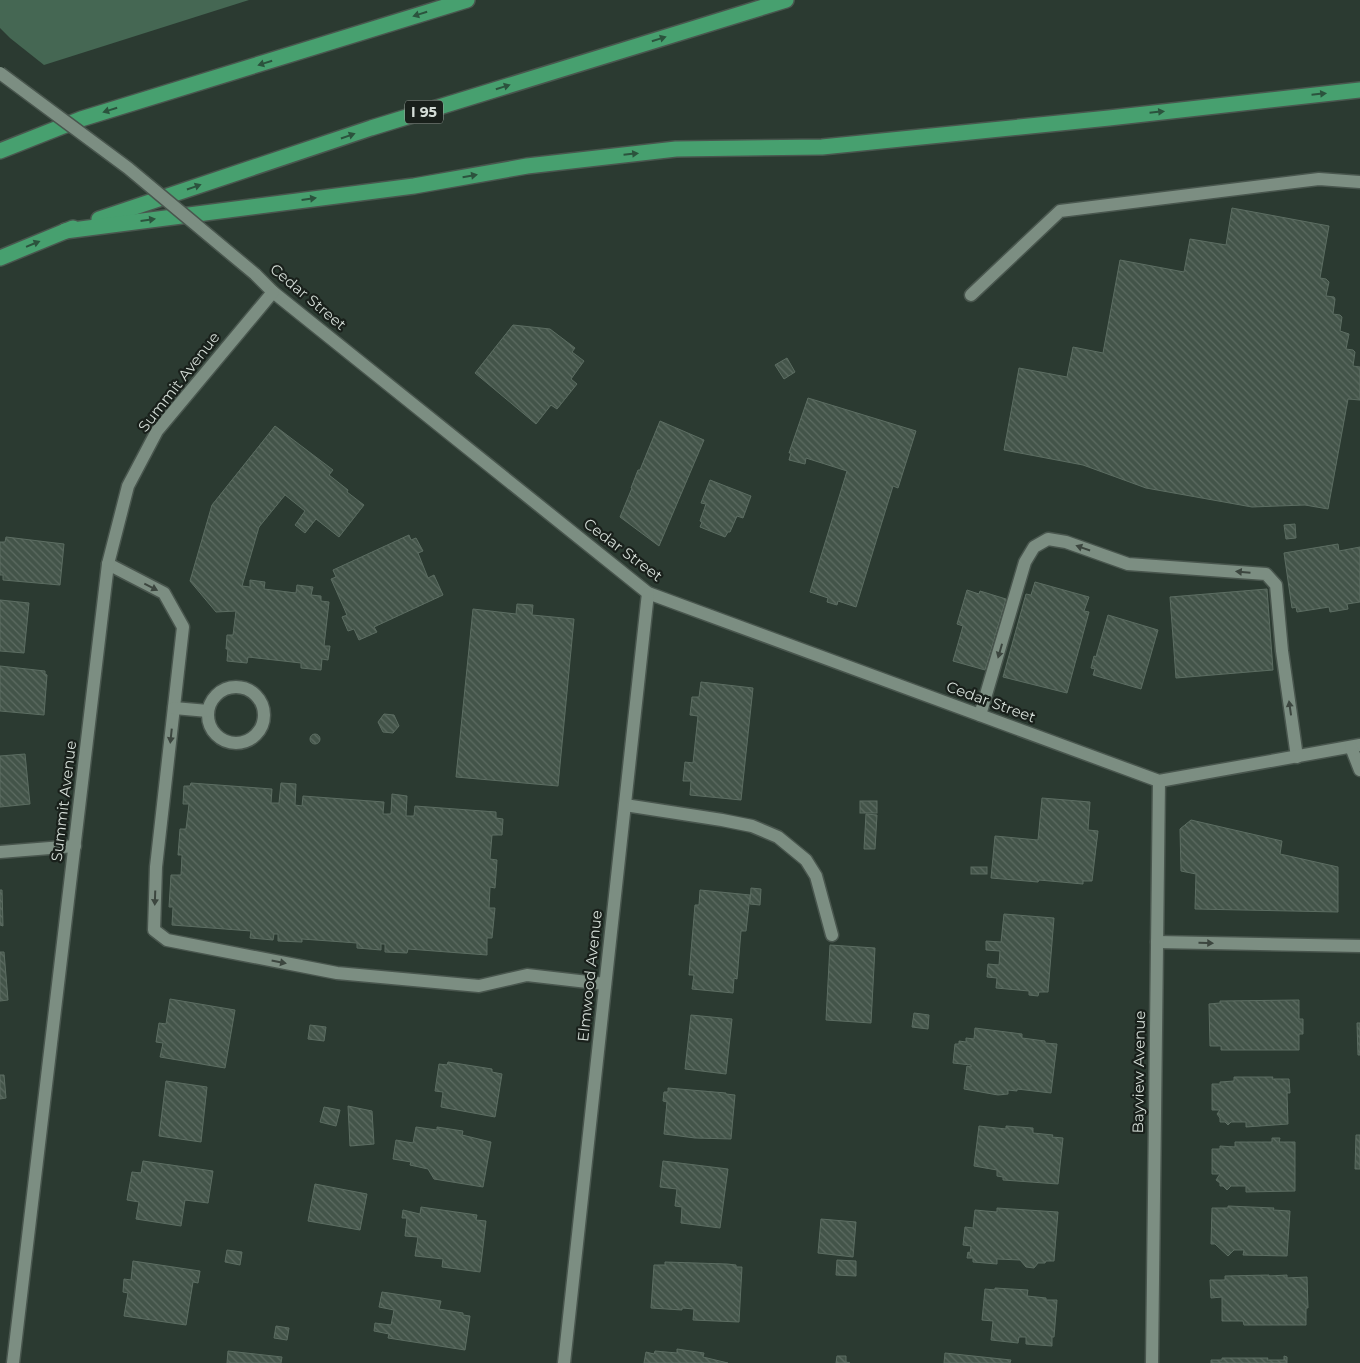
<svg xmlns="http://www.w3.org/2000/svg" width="1360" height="1363" font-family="Montserrat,sans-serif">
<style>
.green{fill:#456753}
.building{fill:url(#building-back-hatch);stroke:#5c6d62}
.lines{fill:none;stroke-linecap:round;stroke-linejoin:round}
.lane-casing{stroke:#49564e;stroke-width:15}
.street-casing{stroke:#49564e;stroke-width:15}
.highway-casing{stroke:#49564e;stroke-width:18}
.lane{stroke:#7c8e82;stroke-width:12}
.street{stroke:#7c8e82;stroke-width:12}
.highway{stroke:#47a06f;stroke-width:15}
.street-bridge-casing{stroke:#49564e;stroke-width:15;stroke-linecap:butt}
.street-bridge{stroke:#7c8e82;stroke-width:12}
.oneway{fill:#2b533d}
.oneway2{fill:#3c463f}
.labels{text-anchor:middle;stroke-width:4.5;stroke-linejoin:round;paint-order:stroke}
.shield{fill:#19201b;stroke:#9ca49f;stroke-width:1}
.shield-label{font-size:14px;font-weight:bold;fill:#d4ddd7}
.street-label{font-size:15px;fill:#d4ddd7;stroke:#19201b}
</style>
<defs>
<pattern id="building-back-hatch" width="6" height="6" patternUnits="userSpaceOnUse" patternTransform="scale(1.25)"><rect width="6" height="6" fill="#435449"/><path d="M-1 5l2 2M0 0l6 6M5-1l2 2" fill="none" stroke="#5d6c62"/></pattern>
</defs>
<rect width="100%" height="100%" fill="#2b3a31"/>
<!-- green -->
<polygon class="green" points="0,0 249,0 44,65 10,38 0,28"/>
<!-- building -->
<g class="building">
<polygon points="1232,208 1329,226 1320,278 1326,279 1329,282 1326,296 1334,297 1335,299 1333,314 1340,315 1342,317 1340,331 1349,334 1346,349 1353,350 1355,352 1353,366 1360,367 1360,400 1348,399 1328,509 1305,505 1252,507 1146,488 1083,465 1004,450 1019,368 1067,377 1073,347 1103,353 1120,260 1184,272 1190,239 1226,245"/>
<polygon points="513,325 550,329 575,348 572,352 584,361 571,379 577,384 557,409 551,405 536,424 475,373"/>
<polygon points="787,358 795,372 784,379 775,365"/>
<polygon points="808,398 916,431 898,488 893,486 856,607 838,601 837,605 827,602 828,598 810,592 847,471 806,458 805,464 789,460 791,453 789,453"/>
<polygon points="660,421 704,440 659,546 620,517 632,488 631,488 638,470 640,470"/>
<polygon points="275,426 333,470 329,475 348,490 347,492 364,505 339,537 316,519 305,533 295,525 305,511 285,495 259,527 242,586 250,587 250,580 265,582 264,589 296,593 297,585 313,587 311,595 321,596 321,601 329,602 324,646 330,646 328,660 322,659 321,670 301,668 301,663 248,657 247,663 227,661 228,649 226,649 227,635 233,635 236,611 216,612 190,581 212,505"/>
<polygon points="710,480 751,496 743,518 737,516 730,532 728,532 725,537 700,527 702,522 700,521 706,504 701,503"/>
<polygon points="1295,524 1296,538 1286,539 1284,525"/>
<polygon points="409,535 411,540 416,538 423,551 418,553 428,578 434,575 443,595 374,627 377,632 359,640 354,629 348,631 342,617 347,615 331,579 336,577 333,570"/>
<polygon points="6,537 64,544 60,585 3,580 3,575 0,575 0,542 5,542"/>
<polygon points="1338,544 1339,551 1360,547 1360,602 1347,604 1348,609 1330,612 1329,607 1297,612 1296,607 1292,608 1284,553"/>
<polygon points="1035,582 1089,597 1084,611 1089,612 1067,693 1003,677 1026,594 1031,595"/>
<polygon points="1267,589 1273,670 1176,678 1170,597"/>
<polygon points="967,590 979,594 980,591 1006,599 985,670 953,661 963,626 957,624"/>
<polygon points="0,600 29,603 24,653 0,651"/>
<polygon points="517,604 533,605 532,615 574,619 558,786 456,777 473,609 516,614"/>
<polygon points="1108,615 1158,630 1141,689 1093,675 1095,669 1091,668 1094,656 1096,657 1097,653"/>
<polygon points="0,666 45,671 45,674 47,675 44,715 0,711"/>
<polygon points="701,682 753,688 741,800 690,795 691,781 683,781 685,762 693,763 698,716 690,715 692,697 699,697"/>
<polygon points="384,714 394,715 399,726 393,733 383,732 378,722"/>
<circle cx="315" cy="739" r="5"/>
<polygon points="25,754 30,804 0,807 0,756"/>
<polygon points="191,783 272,789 271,803 279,803 281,783 296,784 295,805 302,806 303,796 384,802 383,814 391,814 392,794 407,796 406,816 414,816 415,806 496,812 496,818 503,819 502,835 492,835 490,859 497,860 495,888 490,887 489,908 495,908 492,938 487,938 487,955 408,949 407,953 385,952 385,944 381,944 381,950 357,948 357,943 302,939 302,942 278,941 278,934 274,934 273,940 250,938 251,931 172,925 173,907 169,907 171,875 181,875 182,855 178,855 180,829 186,829 189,804 183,804 184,786 190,786"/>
<polygon points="1042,798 1090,802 1088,830 1098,831 1092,881 1083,881 1083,884 1039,880 1038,882 991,878 995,836 1038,840"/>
<rect x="860" y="801" width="17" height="12"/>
<polygon points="866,814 877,815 875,849 864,849"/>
<polygon points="1191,820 1282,841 1280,854 1338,867 1338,912 1195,909 1196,874 1181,871 1180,829"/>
<rect x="971" y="867" width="16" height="7"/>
<polygon points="751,888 761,889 760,905 750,904"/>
<polygon points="0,890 2,890 3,926 0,925"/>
<polygon points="700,890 750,895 746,931 741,931 737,979 734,978 733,993 692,989 694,975 689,975 695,905 699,905"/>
<polygon points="1004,914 1054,918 1048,992 1039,992 1038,996 1029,995 1029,991 996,988 997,978 987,977 988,964 999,965 1000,951 986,950 986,941 1001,942"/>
<polygon points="830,945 875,948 871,1023 826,1020"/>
<polygon points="0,952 4,952 8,1000 0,1001"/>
<polygon points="170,999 235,1010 225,1068 160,1057 163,1043 156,1042 159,1023 166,1024"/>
<polygon points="1299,1000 1299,1019 1303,1019 1303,1034 1299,1034 1299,1050 1221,1050 1221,1046 1210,1046 1209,1004 1220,1003 1220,1001"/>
<polygon points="914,1013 929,1015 928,1029 912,1027"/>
<polygon points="691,1015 732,1019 726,1074 685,1069"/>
<polygon points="1357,1023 1360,1023 1360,1055 1358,1055"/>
<polygon points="310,1025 326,1027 324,1041 308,1039"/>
<polygon points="975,1028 1022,1034 1022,1038 1045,1041 1045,1043 1057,1044 1051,1093 1017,1089 1017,1091 1008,1090 1008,1094 998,1095 964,1089 967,1066 971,1067 971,1065 953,1063 955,1044 959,1044 959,1041 966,1042 966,1038 974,1039"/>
<polygon points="448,1062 492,1069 492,1072 502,1074 495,1117 441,1107 443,1092 435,1091 439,1064 447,1065"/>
<polygon points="0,1075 4,1075 6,1098 0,1099"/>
<polygon points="1234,1077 1273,1077 1272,1079 1289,1079 1290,1093 1287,1093 1288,1124 1246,1127 1246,1122 1231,1122 1228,1125 1225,1122 1220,1122 1220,1118 1217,1114 1220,1110 1212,1110 1212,1084 1220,1084 1220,1082 1234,1081"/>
<polygon points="166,1081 207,1087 201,1142 159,1136"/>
<polygon points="668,1088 726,1093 726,1094 735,1095 731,1139 695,1138 664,1134 667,1102 663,1101 664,1092 668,1092"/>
<polygon points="348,1106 372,1111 374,1144 350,1146"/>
<polygon points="324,1107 340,1110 336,1126 320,1122"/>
<polygon points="979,1126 1006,1129 1006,1126 1033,1128 1033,1133 1053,1135 1052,1137 1063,1138 1058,1184 1003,1180 1003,1177 997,1176 997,1170 974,1166"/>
<polygon points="416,1127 437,1130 437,1127 463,1131 462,1135 491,1142 483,1187 434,1179 428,1169 410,1165 411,1162 393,1159 396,1140 413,1143"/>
<polygon points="1356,1135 1360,1135 1360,1169 1355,1169"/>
<polygon points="1272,1138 1280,1138 1279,1142 1295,1142 1295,1191 1246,1192 1246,1186 1231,1186 1227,1190 1223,1186 1220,1186 1220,1183 1216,1180 1220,1174 1212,1174 1212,1149 1220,1149 1220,1146 1235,1147 1235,1142 1272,1142"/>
<polygon points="143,1161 213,1171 208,1203 185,1200 181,1226 136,1219 139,1202 127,1200 132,1172 141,1173"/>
<polygon points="663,1161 728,1169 720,1228 681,1223 682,1207 675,1206 677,1189 660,1187"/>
<polygon points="315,1184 367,1194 360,1230 308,1221"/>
<polygon points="1228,1206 1274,1208 1273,1210 1290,1211 1287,1256 1243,1255 1244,1250 1234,1250 1228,1256 1215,1244 1211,1244 1212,1208 1228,1208"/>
<polygon points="421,1207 477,1215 476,1220 486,1221 480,1272 442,1267 443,1259 415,1256 418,1237 405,1236 407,1218 402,1218 403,1210 420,1214"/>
<polygon points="997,1208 1058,1212 1054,1261 1046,1261 1045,1263 1038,1263 1034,1268 1026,1267 1020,1260 997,1259 997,1264 973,1262 973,1258 967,1258 968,1252 970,1253 971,1246 963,1245 965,1227 973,1228 975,1210 997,1212"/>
<polygon points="821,1219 856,1222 853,1257 818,1253"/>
<polygon points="227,1250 242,1252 240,1265 225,1262"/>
<polygon points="837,1260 856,1261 856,1276 836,1275"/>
<polygon points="133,1261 200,1271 198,1283 193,1282 186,1325 124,1316 128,1293 123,1292 124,1279 131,1280"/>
<polygon points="665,1262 727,1264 736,1265 736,1267 742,1267 739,1322 693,1320 694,1309 682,1308 682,1310 651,1308 654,1265 665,1265"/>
<polygon points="1269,1275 1269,1276 1287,1275 1287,1278 1307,1277 1308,1308 1306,1308 1306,1325 1244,1325 1243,1321 1222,1321 1222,1297 1211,1298 1210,1280 1225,1280 1225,1276"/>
<polygon points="995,1288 1028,1290 1027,1296 1046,1298 1046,1300 1057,1300 1054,1337 1052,1337 1052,1346 1026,1344 1026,1337 1019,1337 1018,1343 991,1340 993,1321 982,1320 985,1289 995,1290"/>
<polygon points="382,1292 441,1301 439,1309 463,1313 463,1315 470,1316 465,1350 388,1338 389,1334 374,1331 375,1323 391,1325 394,1310 379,1307"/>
<polygon points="276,1326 289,1328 287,1340 274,1338"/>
<polygon points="677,1349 704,1353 703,1357 728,1363 644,1363 646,1352 654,1354 655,1351 677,1353"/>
<polygon points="228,1351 282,1357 281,1363 227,1363"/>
<polygon points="945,1353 1011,1360 1010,1363 944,1363"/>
<polygon points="837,1356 846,1356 846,1362 850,1363 836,1363"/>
<polygon points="1284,1356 1287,1357 1287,1363 1211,1363 1211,1360 1222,1360 1222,1358 1268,1358 1267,1360 1284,1360"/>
</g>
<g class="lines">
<!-- lane casing -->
<g class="lane-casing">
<g id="lane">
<polyline points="971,295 1060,211 1319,179 1360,182"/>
<polyline points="108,564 164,593 183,627 156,867 154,930 167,940 337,973 479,986 527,975 605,984"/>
<circle cx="236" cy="715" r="28"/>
<polyline points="174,708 208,711"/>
<polyline points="980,715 1025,562 1034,547 1048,539 1066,542 1128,564 1266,574 1276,585 1282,651 1297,757"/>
<polyline points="625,805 722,820 752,826 778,837 806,860 816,876 832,935"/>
<polyline points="1157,942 1360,946"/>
</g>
</g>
<!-- street casing -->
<g class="street-casing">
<g id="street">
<polyline points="255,274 273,292 648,593 1159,781 1360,745"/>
<polyline points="1351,747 1360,770"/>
<polyline points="0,852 75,846"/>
<polyline points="13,1363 108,564 128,486 157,431 273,292"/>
<polyline points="564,1363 648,593"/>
<polyline points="1152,1363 1159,781"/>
</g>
</g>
<!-- highway casing -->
<g class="highway-casing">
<g id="highway">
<polyline points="0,151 81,119 467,0"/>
<polyline points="99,219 371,128 786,0"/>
<polyline points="65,231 414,186 527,166 676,149 822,147 1109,118 1360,90"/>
<polyline points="0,258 73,228"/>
</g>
</g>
<!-- lane -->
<use href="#lane" class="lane"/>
<!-- street -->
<use href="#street" class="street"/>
<!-- highway -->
<use href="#highway" class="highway"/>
<!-- street-bridge casing -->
<g class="street-bridge-casing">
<polyline id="street-bridge" points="0,73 128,168 255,274"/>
</g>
<!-- street-bridge -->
<use href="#street-bridge" class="street-bridge"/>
</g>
<!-- one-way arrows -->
<defs><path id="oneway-solid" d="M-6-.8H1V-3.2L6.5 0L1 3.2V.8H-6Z" transform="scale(1.25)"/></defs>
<g class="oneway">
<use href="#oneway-solid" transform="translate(420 14) rotate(163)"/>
<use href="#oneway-solid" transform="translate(659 39) rotate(-17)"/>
<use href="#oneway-solid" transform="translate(265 63) rotate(163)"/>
<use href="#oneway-solid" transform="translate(503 87) rotate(-17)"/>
<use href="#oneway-solid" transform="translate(1319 94) rotate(-6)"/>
<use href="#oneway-solid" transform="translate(110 110) rotate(163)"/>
<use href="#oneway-solid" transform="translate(1157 112) rotate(-6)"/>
<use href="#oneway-solid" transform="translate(348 136) rotate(-19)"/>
<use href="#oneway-solid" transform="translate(631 154) rotate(-6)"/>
<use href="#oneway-solid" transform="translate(470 176) rotate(-10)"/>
<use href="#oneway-solid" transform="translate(194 187) rotate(-19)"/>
<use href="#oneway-solid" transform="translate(309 199) rotate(-8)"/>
<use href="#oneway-solid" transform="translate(148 220) rotate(-8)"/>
<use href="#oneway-solid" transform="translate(33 244) rotate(-22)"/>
</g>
<g class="oneway2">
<use href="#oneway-solid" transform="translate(1083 548) rotate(-161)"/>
<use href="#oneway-solid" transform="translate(1243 572) rotate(-175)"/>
<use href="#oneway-solid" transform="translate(151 587) rotate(27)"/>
<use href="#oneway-solid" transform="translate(1000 651) rotate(106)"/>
<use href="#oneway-solid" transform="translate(1290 708) rotate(-98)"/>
<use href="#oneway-solid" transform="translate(171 736) rotate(96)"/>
<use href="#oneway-solid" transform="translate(155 898) rotate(92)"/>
<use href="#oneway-solid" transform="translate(1206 943) rotate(1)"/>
<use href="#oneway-solid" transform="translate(279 962) rotate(11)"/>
</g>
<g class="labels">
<!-- shield labels -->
<rect class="shield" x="405" y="100.5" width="38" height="23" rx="4"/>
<g class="shield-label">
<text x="424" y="117">I 95</text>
</g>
<!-- street labels -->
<g class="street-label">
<text transform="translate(308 297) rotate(40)" y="5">Cedar Street</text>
<text transform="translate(179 382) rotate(-52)" y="5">Summit Avenue</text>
<text transform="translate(623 550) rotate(37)" y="5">Cedar Street</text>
<text transform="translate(991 702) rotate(20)" y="5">Cedar Street</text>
<text transform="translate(64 801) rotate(-83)" y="5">Summit Avenue</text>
<text transform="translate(590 976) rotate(-84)" y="5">Elmwood Avenue</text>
<text transform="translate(1139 1072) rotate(-89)" y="5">Bayview Avenue</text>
</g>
</g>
</svg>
